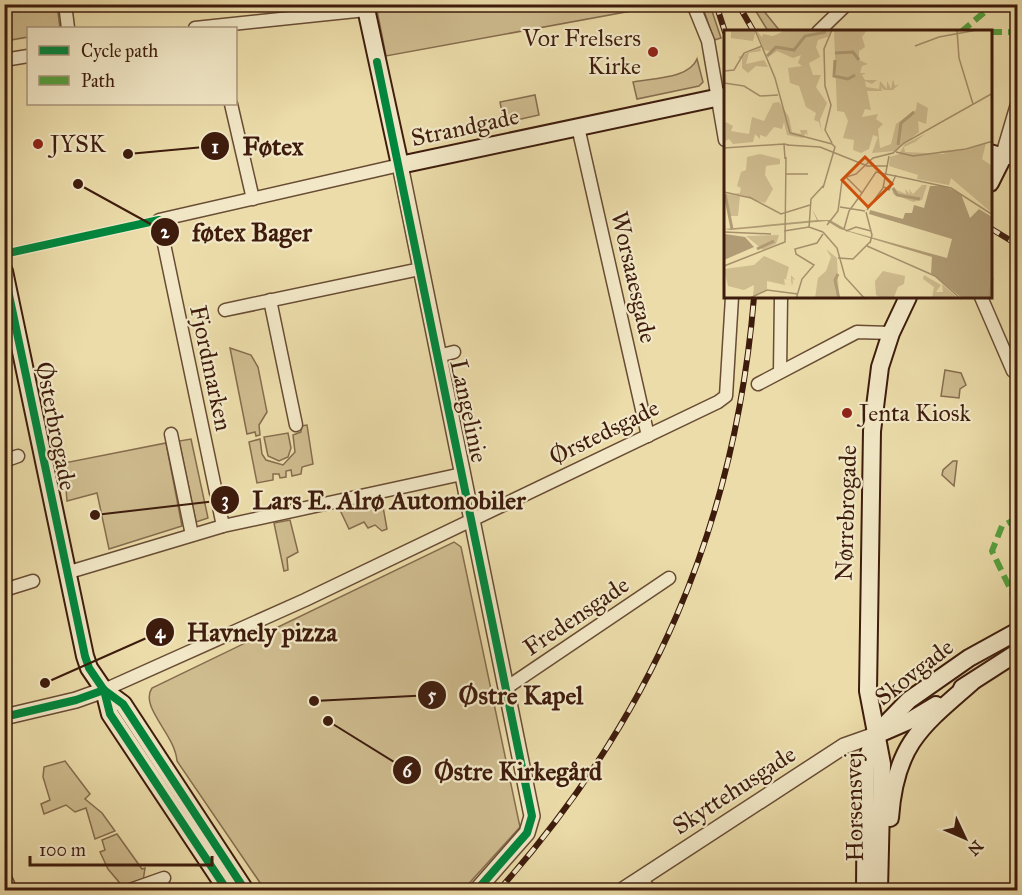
<svg xmlns="http://www.w3.org/2000/svg" width="1022" height="895" font-family="'IM FELL Great Primer',serif">
<style>
.green{fill:#cebb8e;stroke:#866c4e;stroke-width:1.5}
.lines{fill:none;stroke-linecap:round;stroke-linejoin:round}
.minor-casing{stroke:#694c34;stroke-width:15}
.tertiary-casing{stroke:#694c34;stroke-width:18}
.secondary-casing{stroke:#3e1c0d;stroke-width:20}
.minor{stroke:#f2e8c7;stroke-width:12}
.tertiary{stroke:#f2e8c7;stroke-width:15}
.secondary{stroke:#f2e8c7;stroke-width:16}
.rail-casing{stroke:#3e1c0d;stroke-width:6}
.rail{stroke:#f2e8c7;stroke-width:4;stroke-dasharray:11;stroke-linecap:butt}
.quiet{stroke:#54a13e;stroke-width:6;stroke-dasharray:12 6;stroke-linecap:butt}
.cycleway-casing{stroke:#f2e8c7;stroke-width:11}
.cycleway{stroke:#00873e;stroke-width:8}
.poi-dot{fill:#8f2418;stroke:#f2e8c7;stroke-width:2}
.labels{text-anchor:middle;stroke-width:4.5;stroke-linejoin:round;paint-order:stroke}
.poi-label{font-size:24px;fill:#3e1c0d;stroke:#f2e8c7;text-anchor:start}
.street-label{font-size:24px;fill:#3e1c0d;stroke:#f2e8c7}
.inset-river{fill:none;stroke:#b09b74;stroke-width:3}
.inset-road{fill:none;stroke:#a68f6b;stroke-width:1.5}
.view{fill:#ce500c;fill-opacity:0.15;stroke:#ce500c;stroke-width:3}
.inset-edge{fill:none;stroke:#3e1c0d;stroke-width:3}
.leader{fill:none;stroke:#3e1c0d;stroke-width:2}
.callout-dot{fill:#3e1c0d;stroke:#f2e8c7;stroke-width:2}
.mark-label{font-size:18px;text-anchor:middle;font-weight:bold;fill:#fff}
.callout-label{font-size:26px;text-anchor:middle;font-weight:bold;fill:#3e1c0d;stroke:#f2e8c7;stroke-width:4.5;stroke-linejoin:round;paint-order:stroke}
</style>
<rect width="100%" height="100%" fill="#ebdca9"/>
<filter id="stains"><feTurbulence type="fractalNoise" baseFrequency=".00333" numOctaves="4"/><feColorMatrix values="0 0 0 0 .2 0 0 0 0 .09 0 0 0 0 .02 0 0 0 .5 -.17"/></filter>
<radialGradient id="worn" r=".72"><stop offset=".6" stop-color="#630" stop-opacity="0"/><stop offset="1" stop-color="#630" stop-opacity=".3"/></radialGradient>
<!-- green -->
<g class="green">
<polygon points="4,5 57,5 60,28 28,28 28,37 5,41"/>
<polygon points="376,5 376,4 664,5 386,56"/>
<polygon points="702,5 710,5 721,38 714,40"/>
<polygon points="752,5 759,5 780,31 768,31"/>
<path d="M697,59L703,82L699,86L637,99L633,82C652,78 689,79 697,59Z"/>
<polygon points="535,95 539,115 504,123 500,102"/>
<polygon points="230,348 251,355 258,367 267,412 259,425 260,435 256,436 255,432 247,434"/>
<polygon points="945,370 961,373 966,385 960,389 959,398 941,396"/>
<polygon points="307,425 313,464 302,467 301,474 292,476 291,470 286,471 286,477 280,478 279,474 273,474 273,480 257,483 249,442 260,439 262,454 266,460 283,465 295,452 293,435 301,432 301,426"/>
<polygon points="288,433 291,448 288,457 279,461 268,456 264,437"/>
<polygon points="191,439 208,518 196,522 179,441"/>
<polygon points="166,443 182,526 109,549 97,493 67,501 64,463"/>
<polygon points="953,461 957,461 954,486 942,475 943,470"/>
<polygon points="382,501 387,529 382,531 375,525 368,528 364,522 349,529 340,510"/>
<polygon points="290,520 298,552 287,558 288,570 284,571 274,523"/>
<path d="M454,542L461,547L520,827L463,890H265L177,761C175,734 139,707 152,688Z"/>
<polygon points="65,761 90,794 85,799 102,813 115,831 95,839 86,808 75,812 66,805 44,814 41,804 50,800 43,777 44,767"/>
<polygon points="117,834 142,869 145,868 143,881 124,888 108,869 100,852 105,850 102,840"/>
</g>
<g class="lines">
<!-- minor casing -->
<g class="minor-casing">
<g id="minor">
<polyline points="65,4 68,28"/>
<polyline points="693,4 708,41 725,140"/>
<polyline points="195,28 366,10"/>
<polyline points="818,32 847,4"/>
<polyline points="4,60 28,56"/>
<polyline points="231,104 253,199"/>
<polyline points="578,127 648,436"/>
<polyline points="1003,157 1018,159"/>
<polyline points="981,297 1013,371"/>
<polyline points="270,300 296,425"/>
<polyline points="225,310 420,269"/>
<polyline points="438,356 454,352"/>
<polyline points="780,372 781,297"/>
<polyline points="758,384 857,332 891,333"/>
<polyline points="171,434 192,535"/>
<polyline points="4,461 18,456"/>
<polyline points="223,526 159,220 400,165"/>
<polyline points="66,573 223,526 462,474"/>
<polyline points="4,590 33,581"/>
<polyline points="506,688 669,578"/>
<polyline points="104,690 305,600 718,402 726,396 732,297"/>
<polyline points="641,879 650,890"/>
<polyline points="130,890 164,878"/>
</g>
</g>
<!-- tertiary casing -->
<g class="tertiary-casing">
<g id="tertiary">
<polyline points="1003,157 1018,106"/>
<polyline points="400,165 532,816 527,833 477,890"/>
<polyline points="4,717 76,700 104,690"/>
<polyline points="4,879 9,890"/>
<polyline points="623,890 844,746 875,735"/>
</g>
</g>
<!-- secondary casing -->
<g class="secondary-casing">
<g id="secondary">
<polyline points="365,4 400,165 725,96"/>
<polyline points="990,153 1003,157 990,183"/>
<polyline points="4,271 85,656 89,668 104,690 123,704 245,890"/>
<polyline points="962,688 1018,652"/>
<polyline points="104,690 110,714 227,890"/>
<polyline points="881,733 911,720 936,705"/>
<path d="M890,818C895,746 920,727 971,683"/>
<polyline points="865,890 866,762 875,735 909,700 969,658 1018,631"/>
<polyline points="879,890 882,764 868,691 872,431 880,367 891,333 908,297"/>
</g>
</g>
<!-- minor -->
<use href="#minor" class="minor"/>
<!-- tertiary -->
<use href="#tertiary" class="tertiary"/>
<!-- secondary -->
<use href="#secondary" class="secondary"/>
<!-- rail casing -->
<g class="rail-casing">
<g id="rail">
<polyline points="716,4 725,32"/>
<polyline points="738,4 754,32"/>
<polyline points="990,228 1018,245"/>
<path d="M499,890C652,718 735,527 754,297"/>
</g>
</g>
<!-- rail -->
<use href="#rail" class="rail"/>
<!-- quiet -->
<g class="quiet">
<polyline points="961,32 994,4"/>
<polyline points="990,32 1018,32"/>
<polyline points="1013,371 1018,382"/>
<polyline points="1018,518 1002,526 992,551 1018,605"/>
</g>
<!-- cycleway casing -->
<g class="cycleway-casing">
<g id="cycleway">
<polyline points="377,62 532,816 527,833 477,890"/>
<polyline points="4,254 159,220"/>
<polyline points="4,271 85,656 89,668 104,690 123,704 245,890"/>
<polyline points="104,690 110,714 227,890"/>
<polyline points="4,717 76,700 104,690"/>
</g>
</g>
<!-- cycleway -->
<use href="#cycleway" class="cycleway"/>
</g>
<!-- markers -->
<g class="poi-dot">
<circle cx="653" cy="52" r="6"/>
<circle cx="38" cy="144" r="6"/>
<circle cx="847" cy="413" r="6"/>
</g>
<g class="labels">
<!-- poi labels -->
<g class="poi-label">
<text x="641" y="46" text-anchor="end">Vor Frelsers<tspan x="641" dy="28">Kirke</tspan></text>
<text x="50" y="152">JYSK</text>
<text x="859" y="421">Jenta Kiosk</text>
</g>
<!-- street labels -->
<g class="street-label">
<text transform="translate(465 127) rotate(-12)" y="8">Strandgade</text>
<text transform="translate(634 277) rotate(77)" y="8">Worsaaesgade</text>
<text transform="translate(211 368) rotate(78)" y="8">Fjordmarken</text>
<text transform="translate(469 411) rotate(78)" y="8">Langelinie</text>
<text transform="translate(56 426) rotate(79)" y="8">Østerbrogade</text>
<text transform="translate(604 432) rotate(-26)" y="8">Ørstedsgade</text>
<text transform="translate(846 513) rotate(-88)" y="8">Nørrebrogade</text>
<text transform="translate(576 616) rotate(-34)" y="8">Fredensgade</text>
<text transform="translate(914 672) rotate(-38)" y="8">Skovgade</text>
<text transform="translate(734 790) rotate(-33)" y="8">Skyttehusgade</text>
<text transform="translate(854 807) rotate(-91)" y="8">Horsensvej</text>
</g>
</g>
<!-- overview -->
<g transform="translate(724 30)">
<rect width="268" height="268" fill="#ebdca9"/>
<path d="M7,0H31V4L29,11L7,8ZM32,0L38,7L39,4L49,6L62,0H108L106,6L94,10L92,17L96,27L85,33L89,45H97L92,57L103,73L96,90L98,103L95,92L90,90L92,83L82,77L75,56L66,53L64,38L78,36L74,33L77,25L69,28L53,21L43,28L46,21L40,20ZM110,0H151H143L138,7L141,17L135,21V30L144,34L138,36L136,43H142L138,45L141,50H153L148,54L141,51L142,57L155,59L156,51L163,59V51L167,59L169,49L171,56L175,54L169,60H160L157,57L158,61H143L147,80L141,79L138,87L154,84L152,89L159,94L154,99L156,118L167,114L172,94L192,80L193,72L204,78L202,94L194,91L195,102L171,121L148,123L154,107L149,105L145,119L137,123L129,120L130,110L119,108L124,91L120,82L113,81ZM36,18L37,21L25,23L22,34L40,30L44,37L32,36L24,43L18,38V29H16L14,27ZM55,72L65,87L68,102L77,104L76,100H83L84,106L82,103L79,108L63,105L60,92L58,99L50,97L42,107L36,105V109L31,104L29,112L9,114L5,109L0,112V91L9,96L7,101L25,104L28,87L40,91L49,73ZM201,104L191,112L180,117L181,122L222,124L216,121L242,120L262,113L258,129L268,136V183L227,148L225,155L193,149L194,145L165,136L166,127L175,124L181,114ZM36,124L56,129V134L42,136L41,145L49,159L41,173L11,163H16L17,158L13,156L17,142L22,140L23,127ZM198,155H203L198,170L189,172L169,164L168,158L182,164L181,159L186,164L185,159L189,164ZM2,164L16,166L14,186H5ZM55,205L52,214L39,220L22,206ZM102,219L113,228L115,268H91L94,248L102,241L107,227ZM40,226L65,237L62,249L67,250V245L71,250L68,249L69,252L68,256L67,250L60,249L61,255L43,251V259L29,266L30,255L20,260L4,256L0,239L30,235ZM159,241L181,246L180,254L174,257L170,267L157,268L152,265L151,251ZM200,245L217,255L212,262H219L218,254L234,268H208L210,257L199,249Z" fill="#cebb8e"/>
<path d="M206,156H220L237,164L246,188L255,179L268,187V268H238L207,243L208,227L116,199L103,191L7,200L0,199L93,190L88,179L94,190H106L125,201L223,228L228,209L145,184L146,180L179,189L181,183H188L190,175L200,178ZM1,204L21,207L30,217L0,230Z" fill="#b09b74"/>
<path class="inset-river" d="M111,23L129,22L135,30M43,26L52,17L70,20L81,6L102,2M111,30L110,46L124,49L131,45M174,115L177,93L190,82M169,158L173,165L196,169M1,164L8,199M33,219L50,211M114,244L111,250L115,269"/>
<path class="inset-road" d="M31,0L51,48L66,103L108,114L111,117L109,124M233,0L235,28L249,74M191,16L215,7L253,0M0,41L10,40L20,23L38,16M0,53L20,56L36,66L54,65M108,113L101,100L107,75L101,56L100,19L108,0M63,115L96,117L141,135M0,118L60,114M172,122L189,126L242,119L269,111M61,129L60,114L65,115M142,136H164M61,144H84M186,149L227,158L269,185M160,157L165,160L172,145M99,158L109,124M0,162L27,168M138,163L152,142L186,149M25,167L57,184L86,175M116,177L141,181M143,180L159,158L165,126M142,182L148,205L146,213M103,195L114,181L118,151L122,147M85,198L87,169L100,155M120,199L125,181L138,163L122,147L132,144L149,128L169,123L180,113L269,63M60,201L85,197L99,202M122,201L132,197L147,201M0,202L47,204M99,202L113,218L121,247L141,269M143,216L211,246L237,269M114,228L129,229L147,211M0,236L61,212L62,127M24,269L43,260L74,264M72,269L78,249L90,235L72,224L71,219L93,213L99,204M264,269L269,248"/>
<path class="view" d="M141,127L168,154L144,177L118,150Z"/>
<rect width="268" height="268" class="inset-edge"/>
</g>
<!-- callouts -->
<path class="leader" d="M128 154L215 146M78 184L165 232M95 515L225 500M45 683L160 632M314 701L432 695M328 721L407 770"/>
<g class="callout-dot">
<circle cx="128" cy="154" r="6"/>
<circle cx="78" cy="184" r="6"/>
<circle cx="95" cy="515" r="6"/>
<circle cx="45" cy="683" r="6"/>
<circle cx="314" cy="701" r="6"/>
<circle cx="328" cy="721" r="6"/>
<circle cx="215" cy="146" r="15"/>
<circle cx="165" cy="232" r="15"/>
<circle cx="225" cy="500" r="15"/>
<circle cx="160" cy="632" r="15"/>
<circle cx="432" cy="695" r="15"/>
<circle cx="407" cy="770" r="15"/>
</g>
<g class="mark-label">
<text x="215" y="153">1</text>
<text x="165" y="238">2</text>
<text x="225" y="506">3</text>
<text x="160" y="638">4</text>
<text x="432" y="701">5</text>
<text x="407" y="777">6</text>
</g>
<g class="callout-label">
<text x="273" y="155">Føtex</text>
<text x="252" y="241">føtex Bager</text>
<text x="389" y="509">Lars E. Alrø Automobiler</text>
<text x="262" y="641">Havnely pizza</text>
<text x="521" y="704">Østre Kapel</text>
<text x="518" y="780">Østre Kirkegård</text>
</g>
<!-- margin -->
<rect width="1022" height="895" fill="none" stroke="#ebdca9" stroke-width="24"/>
<rect x="6" y="6" width="1010" height="883" fill="none" stroke="#3e1c0d" stroke-width="3"/>
<rect x="12" y="12" width="998" height="871" fill="none" stroke="#3e1c0d" stroke-width="1.5"/>
<!-- legend -->
<rect x="27" y="27" width="210" height="78" fill="#f2e8c7" stroke="#aa967d" stroke-width="1.5"/>
<rect x="39" y="46" width="30" height="9" fill="#00873e" stroke="#aa967d" stroke-width="1.5"/>
<text x="81" y="57" font-size="18" fill="#3e1c0d">Cycle path</text>
<rect x="39" y="76" width="30" height="9" fill="#54a13e" stroke="#aa967d" stroke-width="1.5"/>
<text x="81" y="87" font-size="18" fill="#3e1c0d">Path</text>
<!-- north arrow -->
<g transform="translate(965 838) rotate(134)" stroke="#f2e8c7" stroke-width="4.5" paint-order="stroke">
<path d="M0-4.5L10 22L0 15L-10 22Z" fill="#3e1c0d"/>
<text y="-9" font-size="16" font-weight="bold" text-anchor="middle" fill="#3e1c0d">N</text>
</g>
<!-- scale -->
<path d="M30 856v9h182v-9" fill="none" stroke="#3e1c0d" stroke-width="3"/>
<text x="39" y="856" font-size="18" fill="#3e1c0d" stroke="#f2e8c7" stroke-width="4.5" paint-order="stroke">100 m</text>
<rect width="100%" height="100%" filter="url(#stains)"/>
<rect width="100%" height="100%" fill="url(#worn)"/>
</svg>
